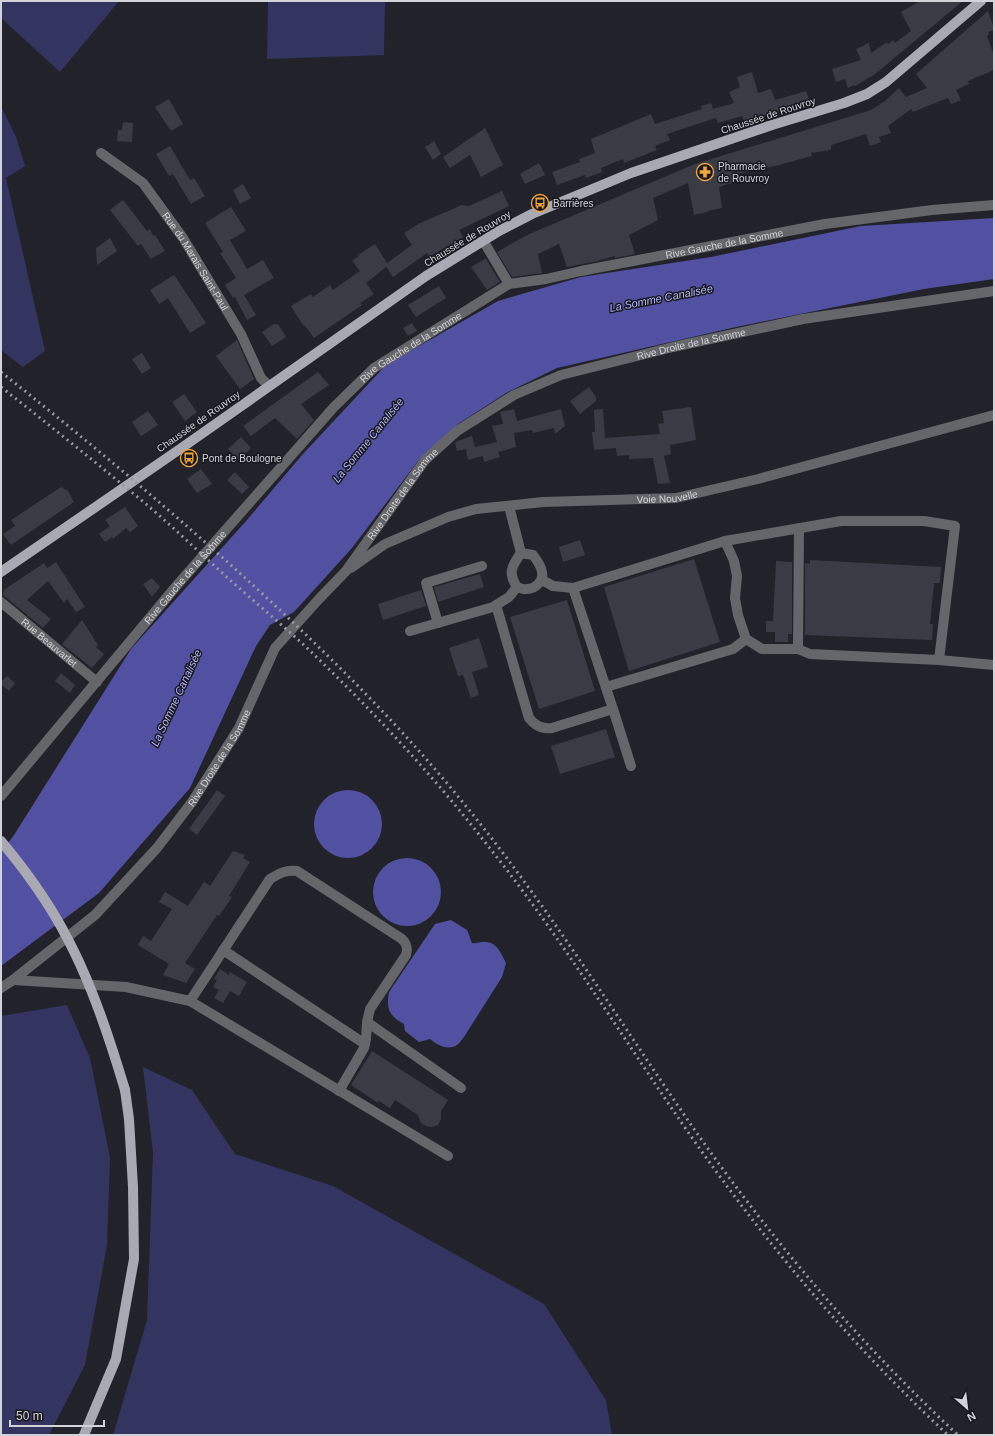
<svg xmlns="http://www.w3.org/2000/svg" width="995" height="1436" font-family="Arial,sans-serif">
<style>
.green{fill:#343461}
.water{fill:#5251a1}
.building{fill:#3a3b44}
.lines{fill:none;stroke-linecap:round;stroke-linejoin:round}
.minor{stroke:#65666a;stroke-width:10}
.major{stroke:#a8a9b3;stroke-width:10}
.rail{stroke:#97989e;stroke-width:3;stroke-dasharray:2 4;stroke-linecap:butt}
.major-bridge{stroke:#a8a9b3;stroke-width:10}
.labels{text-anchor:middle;stroke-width:3;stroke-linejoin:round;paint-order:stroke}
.street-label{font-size:10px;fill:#d2d3d8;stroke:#181820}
.poi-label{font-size:10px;fill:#d2d3d8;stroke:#181820;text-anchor:start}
.water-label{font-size:11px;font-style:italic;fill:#b4b8fa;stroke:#181820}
</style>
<rect width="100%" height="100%" fill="#21222a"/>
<!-- green -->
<g class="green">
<polygon points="1,1 119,1 60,72 1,18"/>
<polygon points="268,1 385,1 384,55 267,59"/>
<polygon points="1,106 16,137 25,166 6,178 45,351 23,367 1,350"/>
<polygon points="67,1005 90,1058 110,1158 107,1245 85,1365 49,1435 1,1435 1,1016"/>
<polygon points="143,1067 192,1090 235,1154 333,1186 544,1304 606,1400 612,1435 113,1435 147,1320 153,1152"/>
</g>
<!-- water -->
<g class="water">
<polygon points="994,218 994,279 924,289 736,327 557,368 506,393 458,424 418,461 352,548 294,612 270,625 256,646 190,788 99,893 1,966 1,843 8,843 14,835 131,649 247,520 302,455 386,365 498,301 581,277 711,257 861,226"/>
<circle cx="348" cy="824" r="34"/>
<circle cx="407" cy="892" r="34"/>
<path d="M451,920L467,930L472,943C477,944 481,941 486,942C498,943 501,954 506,963L502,977L464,1037C462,1039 460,1043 457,1045C448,1051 437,1045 430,1039L419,1042L405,1031L404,1024C389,1016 386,1009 389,992L435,924Z"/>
</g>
<!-- building -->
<g class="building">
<polygon points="920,1 963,1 875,74 855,86 854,85 848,88 845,79 836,82 832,69 861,60 856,49 869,43 871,53 887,42 888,44 893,40 895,43 911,31 901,12"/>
<polygon points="988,11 994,28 994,30 988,32 989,34 987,36 994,55 994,70 968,81 969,84 956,90 961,100 951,104 948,98 913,112 911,109 888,126 891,133 879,137 881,142 870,146 866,134 831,145 831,150 811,153 812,156 779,165 737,174 740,180 719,187 722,208 708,211 708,212 694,215 688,183 653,198 658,220 629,235 635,254 615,258 615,256 597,261 567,267 559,244 538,254 542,273 512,277 497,252 527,235 695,164 871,110 885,101 899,88 906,97 927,88 916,74"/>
<polygon points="752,72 758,93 771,89 775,100 806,91 810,102 744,121 742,116 718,123 716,118 667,134 670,140 655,146 657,150 624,163 623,159 601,168 602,172 586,178 585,175 557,185 552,172 580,162 579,159 595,153 591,139 651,114 655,124 702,109 701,106 711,103 714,112 713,109 734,103 729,92 740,87 737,77"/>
<polygon points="169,99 183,124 171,131 155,107"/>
<polygon points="123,122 133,123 132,142 117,141 118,130 122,130"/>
<polygon points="485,128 503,165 481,177 470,155 450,168 443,157"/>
<polygon points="434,141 441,154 433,160 425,147"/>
<polygon points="170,146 190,180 194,178 205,196 191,204 173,174 169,176 156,154"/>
<polygon points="539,163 545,175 525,184 520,174"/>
<polygon points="243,184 251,198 240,204 233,190"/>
<polygon points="502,191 509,206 459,230 463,237 429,257 427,253 393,277 386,267 366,283 374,294 360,303 362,305 314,338 306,327 303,325 291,306 311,294 313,297 330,285 333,290 360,271 352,261 359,256 358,255 375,244 387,263 412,245 404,233 420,223 453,209 461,205 469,206"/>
<polygon points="123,200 147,231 150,229 153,236 155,235 165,251 151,259 141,244 138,246 110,210"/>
<polygon points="231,207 246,231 230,240 247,269 263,260 274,278 244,295 256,315 247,320 235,297 233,298 225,285 236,278 220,253 223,252 205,223"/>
<polygon points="110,238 117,251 97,265 96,248"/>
<polygon points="485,259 486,259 500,282 487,290 471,267"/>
<polygon points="174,275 206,323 190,333 168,298 159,304 150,290"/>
<polygon points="439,286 446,298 416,317 408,305"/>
<polygon points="412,323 417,331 408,336 403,328"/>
<polygon points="274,324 278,324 286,337 272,346 262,332"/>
<polygon points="237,340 254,379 240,389 216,356"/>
<polygon points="142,353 151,368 142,374 132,359"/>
<polygon points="318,372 329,385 301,404 314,420 297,439 275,418 251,436 243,426"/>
<polygon points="589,387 596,397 596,401 580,414 570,401"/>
<polygon points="184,394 197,412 185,421 172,402"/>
<polygon points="691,407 696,440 670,445 671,454 664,456 670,483 658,484 653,458 629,459 629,455 617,456 616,448 594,450 592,432 595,432 594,410 603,409 605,438 660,434 658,424 664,423 662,411"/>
<polygon points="514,409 517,421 561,409 565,426 555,434 554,428 533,433 532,430 514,433 516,447 498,452 500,457 484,462 483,456 468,460 466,449 457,451 455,442 472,436 475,447 497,442 492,426 503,424 500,412"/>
<polygon points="148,411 158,425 141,436 132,422"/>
<polygon points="241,437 251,448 239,460 228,449"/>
<polygon points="201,469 212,484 197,493 187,479"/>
<polygon points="235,472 249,487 242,494 227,480"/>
<polygon points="61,487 68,491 74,502 11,545 3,534 15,526 11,520"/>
<polygon points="125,507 138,526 130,532 126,528 113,539 112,537 105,542 99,534 110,526 105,520"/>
<polygon points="580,540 585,555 563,562 559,547"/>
<polygon points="694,559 720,642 629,671 604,587"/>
<polygon points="810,560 941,567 940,583 934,583 930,624 933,624 932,640 805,635 805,563 810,564"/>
<polygon points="776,561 792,562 792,634 788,634 788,642 775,642 775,632 766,632 766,621 773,621"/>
<polygon points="56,562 85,607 76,612 67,599 64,603 48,581 27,600 51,619 43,628 3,595 4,590 44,563 47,568"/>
<polygon points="480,574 484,587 438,602 434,587"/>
<polygon points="152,578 160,587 152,597 143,584"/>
<polygon points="421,590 426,606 383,620 378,604"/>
<polygon points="567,600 595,691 539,709 510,617"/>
<polygon points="82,620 98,645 96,647 104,654 92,668 62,644"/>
<polygon points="479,638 488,667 472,672 479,695 471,698 463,675 458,676 449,648"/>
<polygon points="61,673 75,685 70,693 55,681"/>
<polygon points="7,676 15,683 9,691 1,684 1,682"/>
<polygon points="606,729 615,757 560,774 551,746"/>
<polygon points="217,790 225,796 197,835 189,829"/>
<polygon points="233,851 245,855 243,858 250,862 229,896 232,897 219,916 217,915 185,963 195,969 186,983 163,975 169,964 138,945 143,936 151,941 172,909 159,902 165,892 188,906 204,882 210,886"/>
<polygon points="220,969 229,975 230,972 247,982 239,996 230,991 223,1003 214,998 219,990 213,987 217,980 214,979"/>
<polygon points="372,1051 448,1100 441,1111 441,1119 438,1125 432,1127 426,1126 421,1123 418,1115 395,1100 390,1108 379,1101 378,1103 351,1085"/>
</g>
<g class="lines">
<!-- minor -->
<g class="minor">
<path id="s1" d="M101,153L143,183L183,238L241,334L261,378L269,386"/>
<polyline points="484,242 509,284"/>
<path d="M509,506L521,553C511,567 508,573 517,587C520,588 524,590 527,589C535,589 544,581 542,572C541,566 537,560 533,555L521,553"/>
<polyline points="725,541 841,521 924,521 955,526 939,660"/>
<path id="s2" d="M351,568L385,544L448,517L476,509L543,502L676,498L758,479L994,415"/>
<polyline points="573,588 725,541 734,561 737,576 735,598 738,615 746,639 733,649 606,687"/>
<path id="s3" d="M1,602L97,682"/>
<path d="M496,605L529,718C536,726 541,729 552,728L613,709L573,588L553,586L542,580"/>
<polyline points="438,623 426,583 482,566"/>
<polyline points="410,631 493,607 509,597 517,587"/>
<polyline points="746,639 762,649 798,649 799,528"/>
<polyline points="798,649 810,654 939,660 994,665"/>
<polyline points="613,709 631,766"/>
<path id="s4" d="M1,796L178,584L334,407L374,368L509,284L546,279L581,271L825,224L932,210L994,205"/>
<polyline points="223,950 365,1044"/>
<polyline points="13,980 126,987 190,1001 448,1156"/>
<path id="s5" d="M1,988L13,980L95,915L157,848L192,802L239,728L275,648L319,599L346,571L425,460L457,431L514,395L561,375L673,347L803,319L994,291"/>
<path d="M190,1001L270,879C280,873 285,870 297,871L402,939C407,944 408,948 406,955L370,1009L367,1022L366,1039L364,1048L339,1091"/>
<polyline points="367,1022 461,1088"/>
</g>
<!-- major -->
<g class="major">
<polyline points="1,572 180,449 426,276 499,231 532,214 631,173 772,125 844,103 867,94 886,82 981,1"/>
<polyline points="84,1435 116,1359 134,1259 133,1187 129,1119 125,1090"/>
</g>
<!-- rail -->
<g class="rail">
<path d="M1,372C88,441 173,512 255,587C329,655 401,726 465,805C549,907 619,1021 694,1129C772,1240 860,1344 958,1435"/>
<path d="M1,387C48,424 94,461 140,499C171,525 200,553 230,580C255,602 281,624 305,646C370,708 433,775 488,846C561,937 622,1037 688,1132C764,1241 851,1345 948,1435"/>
</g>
<!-- major-bridge -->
<path class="major-bridge" d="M1,841C16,859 30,877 43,897C82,955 105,1023 125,1090"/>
</g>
<!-- icons -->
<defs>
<g id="pharmacy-ring" transform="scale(0.9)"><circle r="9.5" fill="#181820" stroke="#f0a63f" stroke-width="1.5"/><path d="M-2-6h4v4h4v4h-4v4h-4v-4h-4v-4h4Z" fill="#f0a63f"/></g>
<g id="bus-ring" transform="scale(0.9)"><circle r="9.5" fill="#181820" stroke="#f0a63f" stroke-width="1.5"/><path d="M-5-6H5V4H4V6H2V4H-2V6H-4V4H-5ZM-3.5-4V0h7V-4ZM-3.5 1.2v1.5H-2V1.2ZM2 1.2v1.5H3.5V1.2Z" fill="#f0a63f"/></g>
</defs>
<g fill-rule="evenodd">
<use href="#pharmacy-ring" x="705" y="172"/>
<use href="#bus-ring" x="540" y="203"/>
<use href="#bus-ring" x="189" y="458"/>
</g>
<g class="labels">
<!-- street labels -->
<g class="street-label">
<text transform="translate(768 115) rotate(-18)" y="4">Chaussée de Rouvroy</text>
<text transform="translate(467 238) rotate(-31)" y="4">Chaussée de Rouvroy</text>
<text dy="4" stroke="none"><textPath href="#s4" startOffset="946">Rive Gauche de la Somme</textPath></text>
<text dy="4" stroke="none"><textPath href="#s1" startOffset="146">Rue du Marais Saint-Paul</textPath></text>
<text dy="4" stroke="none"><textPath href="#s5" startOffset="980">Rive Droite de la Somme</textPath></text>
<text dy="4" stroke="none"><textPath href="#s4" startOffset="610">Rive Gauche de la Somme</textPath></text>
<text transform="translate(198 421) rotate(-35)" y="4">Chaussée de Rouvroy</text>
<text dy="4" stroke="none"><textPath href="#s5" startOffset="644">Rive Droite de la Somme</textPath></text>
<text dy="4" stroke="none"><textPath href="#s2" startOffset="331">Voie Nouvelle</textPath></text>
<text dy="4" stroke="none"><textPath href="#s4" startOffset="286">Rive Gauche de la Somme</textPath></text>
<text dy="4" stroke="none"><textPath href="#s3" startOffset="63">Rue Beauvarlet</textPath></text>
<text dy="4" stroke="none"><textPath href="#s5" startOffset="320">Rive Droite de la Somme</textPath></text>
</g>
<!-- poi labels -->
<g class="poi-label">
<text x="718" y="170">Pharmacie<tspan x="718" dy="12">de Rouvroy</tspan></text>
<text x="553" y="207">Barrières</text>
<text x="202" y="462">Pont de Boulogne</text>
</g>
<!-- water labels -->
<g class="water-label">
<text transform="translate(661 298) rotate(-11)" y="4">La Somme Canalisée</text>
<text transform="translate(368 440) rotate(-51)" y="4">La Somme Canalisée</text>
<text transform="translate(176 698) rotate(-65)" y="4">La Somme Canalisée</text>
</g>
</g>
<!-- border -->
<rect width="995" height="1436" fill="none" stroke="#d2d3d8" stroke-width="4"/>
<!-- north arrow -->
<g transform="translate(967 1408) rotate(152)" stroke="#181820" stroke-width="3" paint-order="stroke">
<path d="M0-3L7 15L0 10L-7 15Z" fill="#d2d3d8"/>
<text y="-6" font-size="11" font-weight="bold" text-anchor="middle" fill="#d2d3d8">N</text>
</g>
<!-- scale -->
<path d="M10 1420v6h94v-6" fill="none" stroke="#d2d3d8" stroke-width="2"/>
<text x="16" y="1420" font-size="12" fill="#d2d3d8" stroke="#181820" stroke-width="3" paint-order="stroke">50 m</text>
</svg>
